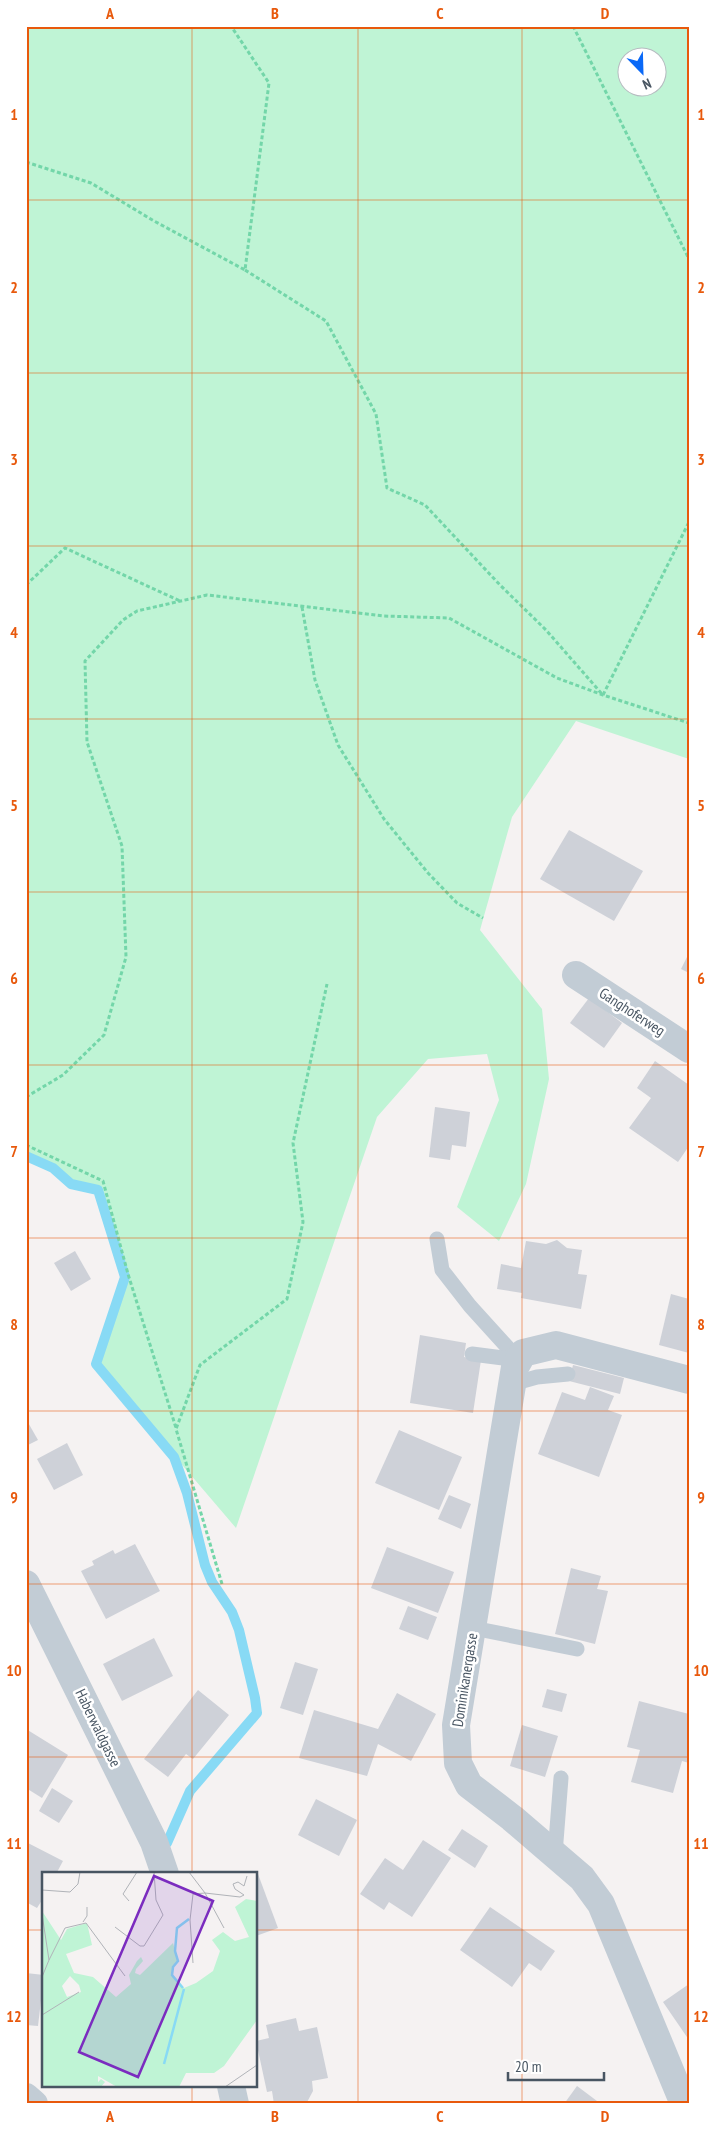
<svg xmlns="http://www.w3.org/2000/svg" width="715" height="2130" font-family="'PT Sans Narrow',sans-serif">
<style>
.green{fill:#bff4d5;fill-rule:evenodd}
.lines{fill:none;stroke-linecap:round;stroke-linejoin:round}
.stream{stroke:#88daf5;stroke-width:10}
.building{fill:#ced1d8}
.path{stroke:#73d6a9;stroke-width:3;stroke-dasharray:4 2.5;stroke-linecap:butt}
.service{stroke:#c2ccd5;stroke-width:15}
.minor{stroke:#c2ccd5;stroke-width:28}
.grid{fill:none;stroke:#e8590c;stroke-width:1;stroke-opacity:0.55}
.labels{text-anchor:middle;stroke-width:5;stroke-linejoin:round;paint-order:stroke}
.street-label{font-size:15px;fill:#485562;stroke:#fff}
.inset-river{fill:none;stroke:#88daf5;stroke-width:2.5}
.inset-road{fill:none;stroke:#b0b3b8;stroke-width:1}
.view{fill:#7b2cbf;fill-opacity:0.15;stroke:#7b2cbf;stroke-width:2.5}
.inset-edge{fill:none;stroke:#485562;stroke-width:2.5}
.neatline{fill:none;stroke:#e8590c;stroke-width:2}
.grid-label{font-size:16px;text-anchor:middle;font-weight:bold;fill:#e8590c}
</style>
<rect width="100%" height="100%" fill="#f5f2f2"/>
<!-- green -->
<path class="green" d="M26,26H689V759L576,721L512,817L480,930L542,1009L549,1079L526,1184L499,1241L457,1207L499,1100L487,1054L428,1059L377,1117L236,1528L96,1364L125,1277L98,1190L71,1184L53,1168L26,1156ZM628,58H658V88H628Z"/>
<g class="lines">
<!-- stream -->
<polyline class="stream" points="26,1156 53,1168 71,1184 98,1190 125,1277 96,1364 174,1457 187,1493 205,1565 212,1582 232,1612 239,1630 255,1698 257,1713 190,1791 167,1843"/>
</g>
<!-- building -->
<g class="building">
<polygon points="569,830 643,871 614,921 540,879"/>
<polygon points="689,953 689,973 681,969"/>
<polygon points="589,998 622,1023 604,1048 570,1023"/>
<polygon points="655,1061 689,1085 689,1146 678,1162 629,1128 651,1098 637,1088"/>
<polygon points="435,1107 470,1112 466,1147 452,1145 450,1160 429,1157"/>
<polygon points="557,1240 567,1248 582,1250 578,1274 587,1275 581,1309 521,1298 522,1293 497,1289 501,1264 521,1268 526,1241 546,1244"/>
<polygon points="75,1251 91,1279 71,1291 54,1263"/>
<polygon points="671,1294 689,1299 689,1353 659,1345"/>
<polygon points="420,1335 466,1343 464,1357 481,1360 473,1413 410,1403"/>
<polygon points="573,1365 624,1378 620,1394 569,1381"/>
<polygon points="590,1387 614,1396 608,1410 622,1415 599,1477 538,1454 562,1392 585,1400"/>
<polygon points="26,1419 38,1440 26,1446"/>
<polygon points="399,1430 462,1457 439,1510 375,1483"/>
<polygon points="67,1443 83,1475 54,1490 37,1459"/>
<polygon points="449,1495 471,1504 461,1529 438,1519"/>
<polygon points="135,1544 160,1591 106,1619 81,1571 94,1565 92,1561 113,1550 115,1554"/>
<polygon points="387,1547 454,1572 438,1613 371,1588"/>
<polygon points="571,1568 601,1576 597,1589 608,1591 595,1644 555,1634"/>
<polygon points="408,1606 437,1617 428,1640 399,1629"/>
<polygon points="154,1638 173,1676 122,1701 103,1664"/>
<polygon points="295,1662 318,1669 303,1715 280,1708"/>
<polygon points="547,1689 567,1694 562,1712 542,1707"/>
<polygon points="198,1690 229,1715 193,1759 186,1754 168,1777 144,1759"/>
<polygon points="397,1693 436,1714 411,1761 378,1744 367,1776 299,1758 314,1710 378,1729"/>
<polygon points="639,1701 689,1714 689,1763 682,1761 673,1793 631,1782 640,1750 627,1747"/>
<polygon points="522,1725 558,1736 545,1777 510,1766"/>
<polygon points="26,1729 68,1755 42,1798 26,1788"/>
<polygon points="52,1788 73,1801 59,1823 39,1811"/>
<polygon points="316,1799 357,1820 339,1856 298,1835"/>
<polygon points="462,1829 488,1846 475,1868 448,1850"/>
<polygon points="423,1840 451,1858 412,1917 389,1902 384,1910 360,1894 385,1858 403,1870"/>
<polygon points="26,1842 63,1861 56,1874 44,1874 44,1897 37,1908 26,1902"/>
<polygon points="256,1874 258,1874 278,1928 256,1936"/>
<polygon points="490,1907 555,1951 541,1971 529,1963 512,1987 460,1950"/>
<polygon points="26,1973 44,1975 38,2026 26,2025"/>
<polygon points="689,1984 689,2040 663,2002"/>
<polygon points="296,2018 299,2031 317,2027 328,2078 312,2081 313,2091 306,2104 274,2104 272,2091 267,2092 256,2041 269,2038 266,2025"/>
<polygon points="577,2086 601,2104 564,2104"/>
</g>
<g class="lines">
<!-- path -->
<g class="path">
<polyline points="573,26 689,259"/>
<polyline points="26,162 91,183 154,221 245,270 269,83 231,26"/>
<polyline points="245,270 326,321 376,414 387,488 425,505 500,585 546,630 602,694"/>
<polyline points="26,585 65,548 180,601"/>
<polyline points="302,607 315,680 338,745 384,819 428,873 457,903 483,918"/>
<polyline points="603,695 689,522"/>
<polyline points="26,1097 63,1075 104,1035 126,957 122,846 87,742 85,661 123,620 137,611 207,595 384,616 449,618 557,678 603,695 689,723"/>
<polyline points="26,1145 103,1181 128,1274 176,1428"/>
<polyline points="222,1584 176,1429 200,1365 287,1299 303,1222 293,1143 327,984"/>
</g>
<!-- service -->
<g class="service">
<polyline points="437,1239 442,1270 470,1306 519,1360"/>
<polyline points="472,1354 519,1360"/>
<polyline points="512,1384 537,1377 568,1374"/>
<polyline points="473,1628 577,1649"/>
<polyline points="555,1854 561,1778"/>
</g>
<!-- minor -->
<g class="minor">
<polyline points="576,975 689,1049"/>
<polyline points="26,1584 154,1842 165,1874"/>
<polyline points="231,2086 235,2104"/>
<polyline points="26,2097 34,2104"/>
<polyline points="684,2104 601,1904 582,1878 512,1818 469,1785 458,1763 456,1725 515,1367 523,1353 556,1345 689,1380"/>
</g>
</g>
<!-- grid -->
<path class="grid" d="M192,26V1874M358,26V2104M522,26V2104M26,200H689M26,373H689M26,546H689M26,719H689M26,892H689M26,1065H689M26,1238H689M26,1411H689M26,1584H689M26,1757H689M26,1930H44M256,1930H689M192,2086V2104"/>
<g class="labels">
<!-- street labels -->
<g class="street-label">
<text transform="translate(632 1012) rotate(33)" y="5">Ganghoferweg</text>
<text transform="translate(465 1680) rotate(-81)" y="5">Dominikanergasse</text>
<text transform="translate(98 1728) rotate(64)" y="5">Haberwaldgasse</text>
</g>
</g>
<!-- overview -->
<g transform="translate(42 1872)">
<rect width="215" height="215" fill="#f5f2f2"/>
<path d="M204,27L215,29V148L182,194L172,201H144L137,215H75L56,204V210L59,207L63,210L59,215H0V39L19,68L25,57L45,51L50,73L24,82L32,101L51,105L74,125L89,112L87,103L95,89L99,85L101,89L94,97L93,101L98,103L131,71L136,89L131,95L130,103L142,116L154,111L171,99L178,79L170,68L181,60L193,69L207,65L193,35ZM28,104L37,113L39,120L25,125L20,114Z" fill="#bff4d5" fill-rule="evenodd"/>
<path class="inset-river" d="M141,116L130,103L131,95L136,89L133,79L135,56L147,47M122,192L142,117"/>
<path class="inset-road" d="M147,0L163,21L198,25L202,23L193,17L191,12L196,10L202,14L205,4M0,18L28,20L36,12L38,0M87,29L81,22L95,0M0,42L7,88L0,105M41,50L45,44V35M73,55L98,74H102L121,43L114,28L112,0M7,88L23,56L44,51L83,104M151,91L148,48L151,22L163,21L182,56M0,143L37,120M183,215L215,193"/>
<path class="view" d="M112,4L171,29L96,205L37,180Z"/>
<rect width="215" height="215" class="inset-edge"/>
</g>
<!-- border -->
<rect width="715" height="2130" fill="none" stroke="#ffffff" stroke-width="55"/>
<!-- north arrow -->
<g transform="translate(642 72) rotate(157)"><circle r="24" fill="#ffffff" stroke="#b6bbc0"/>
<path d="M0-4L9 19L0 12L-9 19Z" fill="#0a69f7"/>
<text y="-8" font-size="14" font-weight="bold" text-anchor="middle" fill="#485562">N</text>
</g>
<!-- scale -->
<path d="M508 2072v8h96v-8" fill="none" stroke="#485562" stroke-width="2.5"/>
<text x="515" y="2072" font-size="15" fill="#485562" stroke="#ffffff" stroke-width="4" paint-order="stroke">20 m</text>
<rect x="28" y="28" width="660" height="2074" class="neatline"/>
<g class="grid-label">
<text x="110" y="19">A</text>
<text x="275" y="19">B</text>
<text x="440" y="19">C</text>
<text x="605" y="19">D</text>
<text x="14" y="120">1</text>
<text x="701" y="120">1</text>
<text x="14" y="293">2</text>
<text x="701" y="293">2</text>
<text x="14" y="465">3</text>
<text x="701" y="465">3</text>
<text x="14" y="638">4</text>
<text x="701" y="638">4</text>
<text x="14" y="811">5</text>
<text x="701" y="811">5</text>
<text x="14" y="984">6</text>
<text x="701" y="984">6</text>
<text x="14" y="1157">7</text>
<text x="701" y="1157">7</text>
<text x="14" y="1330">8</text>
<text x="701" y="1330">8</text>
<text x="14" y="1503">9</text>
<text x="701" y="1503">9</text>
<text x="14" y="1676">10</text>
<text x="701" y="1676">10</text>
<text x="14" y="1849">11</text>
<text x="701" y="1849">11</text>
<text x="14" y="2022">12</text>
<text x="701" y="2022">12</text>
<text x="110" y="2122">A</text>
<text x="275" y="2122">B</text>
<text x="440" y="2122">C</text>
<text x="605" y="2122">D</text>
</g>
</svg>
